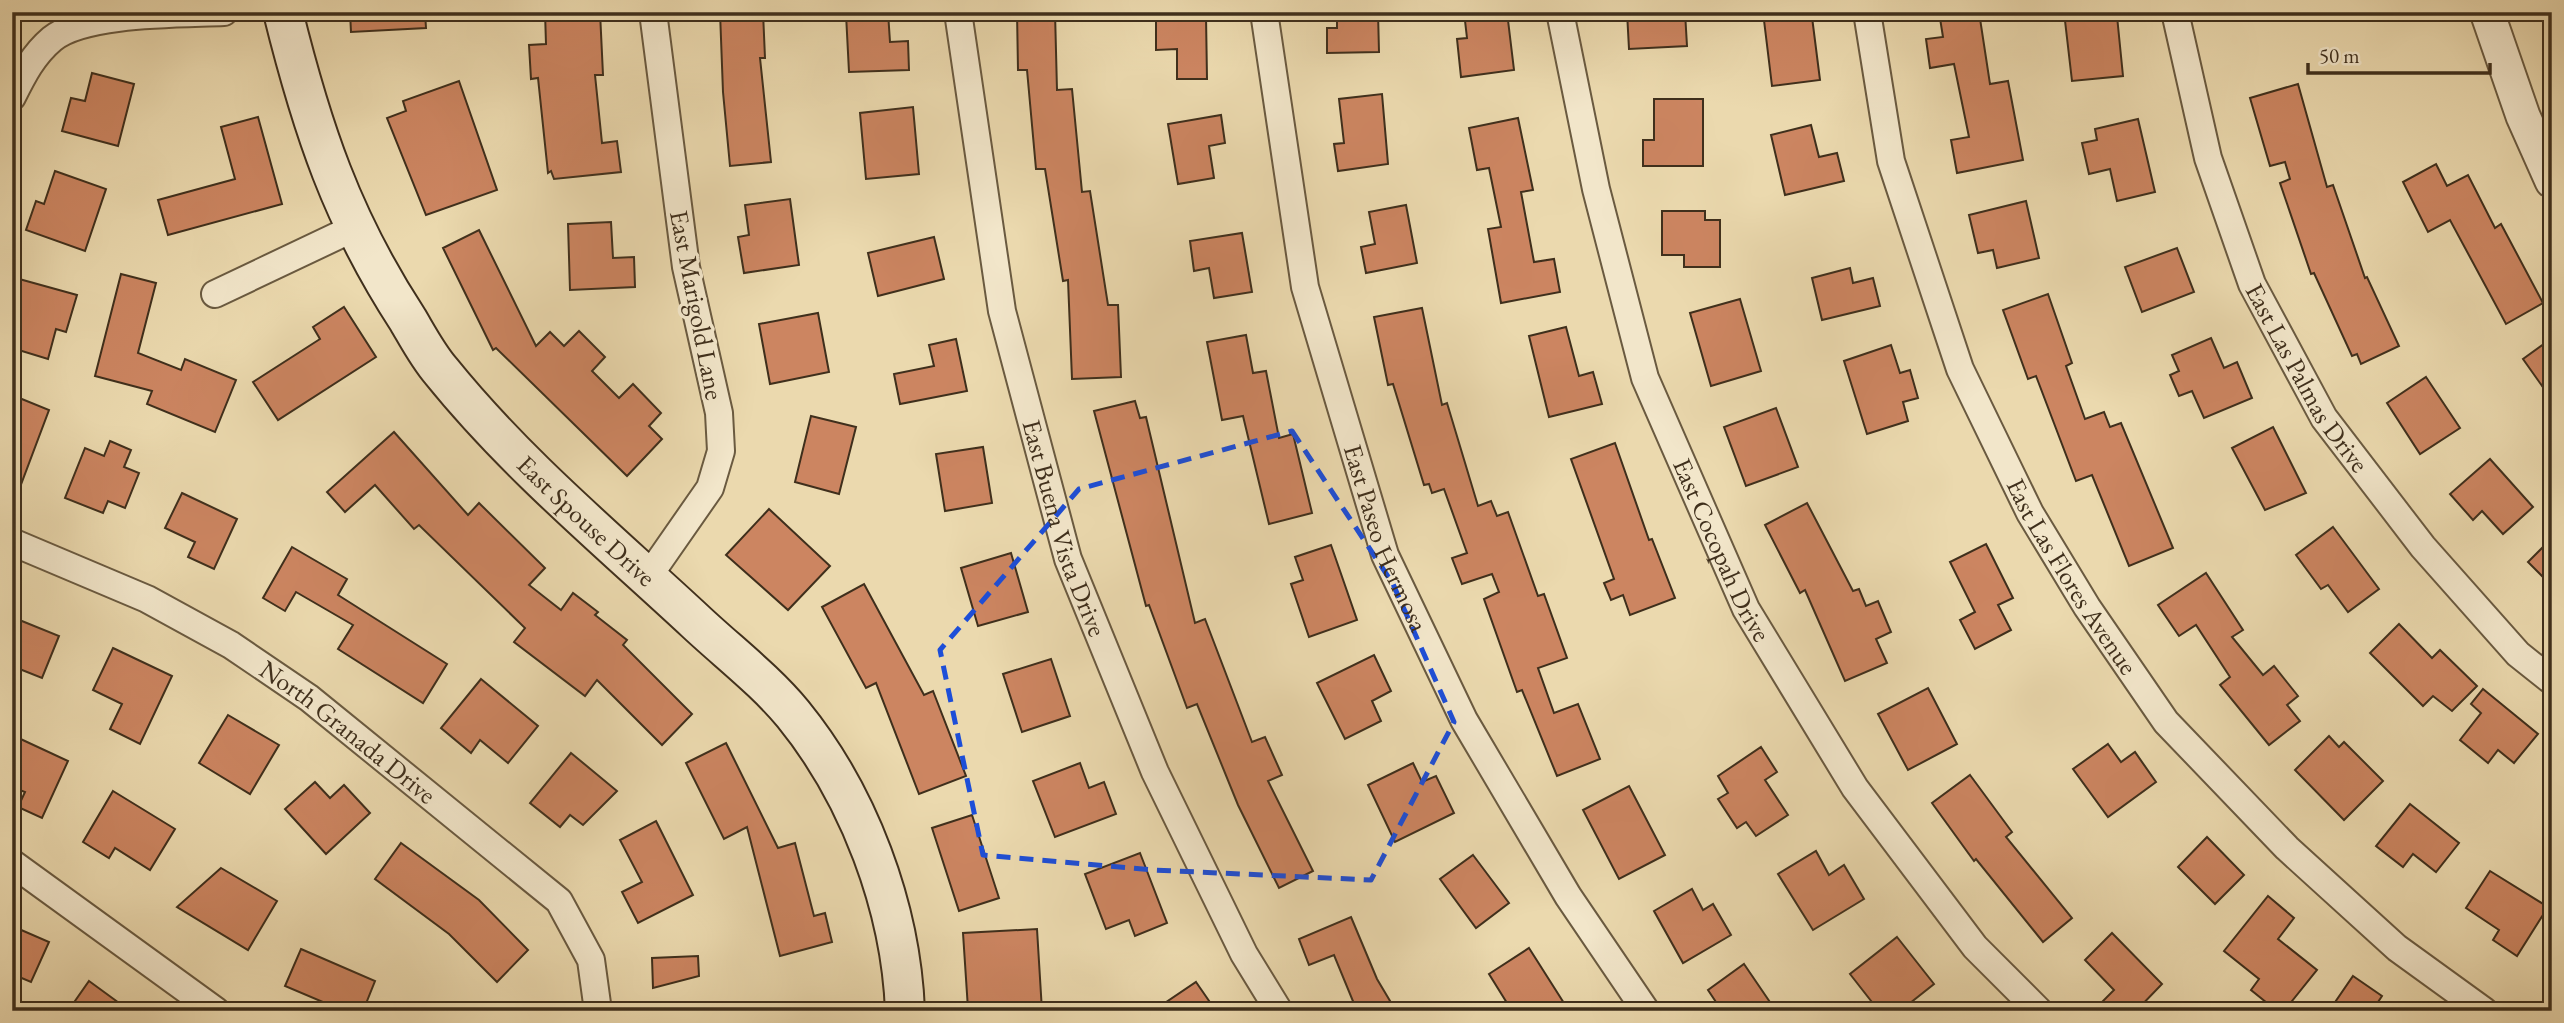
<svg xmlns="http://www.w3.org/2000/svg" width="2564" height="1023" font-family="'EB Garamond',serif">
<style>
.building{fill:#cc8561;stroke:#3f2f1c;stroke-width:2}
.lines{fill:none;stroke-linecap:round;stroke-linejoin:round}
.minor-casing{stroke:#6a5a40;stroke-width:30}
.tertiary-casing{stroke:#6a5a40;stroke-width:37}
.secondary-casing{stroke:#3f2f1c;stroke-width:42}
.minor{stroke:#f2e6ca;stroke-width:26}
.tertiary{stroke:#f2e6ca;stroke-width:33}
.secondary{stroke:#f2e6ca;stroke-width:38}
.marked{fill:none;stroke:#1d4ed8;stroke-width:5;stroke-dasharray:14 9;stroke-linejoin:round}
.labels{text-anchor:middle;stroke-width:7;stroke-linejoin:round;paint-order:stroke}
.street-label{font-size:26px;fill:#3f2f1c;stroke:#f2e6ca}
</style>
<rect width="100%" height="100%" fill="#ebd9ae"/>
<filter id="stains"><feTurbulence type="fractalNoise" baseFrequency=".00286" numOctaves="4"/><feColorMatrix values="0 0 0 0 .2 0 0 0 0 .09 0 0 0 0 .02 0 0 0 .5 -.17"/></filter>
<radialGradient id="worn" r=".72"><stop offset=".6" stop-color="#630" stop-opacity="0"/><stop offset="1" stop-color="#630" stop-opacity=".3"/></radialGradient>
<!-- building -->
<g class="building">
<polygon points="350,12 425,12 426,28 351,32"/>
<polygon points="545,12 600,12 603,75 595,75 602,143 617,141 621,172 554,179 551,171 548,173 538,78 531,79 529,45 546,44"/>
<polygon points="720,12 763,12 765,58 760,58 771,162 730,166 723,92"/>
<polygon points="888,12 890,42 908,41 909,70 849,72 846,14"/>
<polygon points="1017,12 1055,12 1057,90 1072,89 1082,192 1090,191 1108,305 1118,305 1121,377 1072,379 1068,280 1063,281 1045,169 1036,169 1027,70 1018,70"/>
<polygon points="1156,12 1206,16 1207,79 1177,79 1177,49 1156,50"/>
<polygon points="1337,12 1378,12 1379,52 1327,53 1327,28 1337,28"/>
<polygon points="1464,12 1507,12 1514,70 1461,77 1457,39 1467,38"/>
<polygon points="1627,12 1685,12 1687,46 1629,49"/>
<polygon points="1763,12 1798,12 1799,19 1812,17 1820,80 1772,86"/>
<polygon points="1939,12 1979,12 1990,84 2008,81 2023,160 1957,173 1951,140 1969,137 1954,64 1930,68 1926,39 1943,37"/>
<polygon points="2064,12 2087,12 2088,19 2117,16 2123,76 2072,81"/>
<polygon points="92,73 134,84 118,146 62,131 71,98 85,101"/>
<polygon points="459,81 497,190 426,215 387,118 406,111 403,101"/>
<polygon points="2298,84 2327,187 2333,185 2365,278 2367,277 2399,346 2361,364 2357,354 2352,356 2314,273 2311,274 2280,183 2290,179 2285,162 2270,166 2250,98"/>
<polygon points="1382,94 1388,164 1338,171 1334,144 1344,143 1339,99"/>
<polygon points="1654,99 1703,99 1703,166 1643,166 1643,140 1654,140"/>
<polygon points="913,107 919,174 866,179 860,113"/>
<polygon points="1221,115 1225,143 1209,146 1214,178 1178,184 1168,124"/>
<polygon points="258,117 282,204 168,235 158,200 235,179 221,127"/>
<polygon points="1518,118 1533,190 1521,192 1534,262 1554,259 1560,292 1501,303 1488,229 1501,227 1489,168 1477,170 1469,128"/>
<polygon points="2138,119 2155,192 2117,201 2110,169 2089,174 2082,143 2097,140 2095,129"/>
<polygon points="1811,125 1819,157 1837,153 1844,181 1785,195 1771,135"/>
<polygon points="2436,164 2447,186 2468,175 2495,228 2501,224 2543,303 2506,324 2450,220 2428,232 2403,182"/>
<polygon points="55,171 106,189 85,251 26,230 36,201 44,204"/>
<polygon points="790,199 799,265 744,273 738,237 749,235 745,205"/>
<polygon points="2026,201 2039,258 1997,268 1993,250 1978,253 1969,215"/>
<polygon points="1406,205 1417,263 1366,273 1361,247 1375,244 1369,212"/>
<polygon points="1662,211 1705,211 1705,220 1720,220 1720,267 1684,267 1684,255 1662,255"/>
<polygon points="611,222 613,258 634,257 635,287 570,290 568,224"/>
<polygon points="479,230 536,346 550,332 564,346 579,331 605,357 592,371 619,398 633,384 661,413 649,426 662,439 627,476 496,348 493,350 443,248"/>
<polygon points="1242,233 1252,292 1214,298 1209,268 1194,271 1190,241"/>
<polygon points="934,237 944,279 878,296 868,253"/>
<polygon points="2177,248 2194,292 2142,312 2125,267"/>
<polygon points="1850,268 1853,283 1873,278 1880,306 1822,320 1812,278"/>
<polygon points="121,274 156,283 138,353 181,370 185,359 236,380 215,432 147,404 152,391 95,376"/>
<polygon points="12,277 77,295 66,332 56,329 48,359 12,348"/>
<polygon points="2048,294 2072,363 2066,366 2085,419 2104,412 2110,427 2121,423 2173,548 2129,566 2092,475 2076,481 2036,376 2028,379 2003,310"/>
<polygon points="1740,299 1761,371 1711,386 1690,313"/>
<polygon points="344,307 376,357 278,420 253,382 320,339 313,327"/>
<polygon points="1422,308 1442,405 1447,403 1478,506 1491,501 1497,516 1508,512 1538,596 1544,594 1567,658 1538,668 1554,713 1578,704 1600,759 1557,776 1522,690 1517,692 1484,599 1499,592 1492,574 1462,584 1452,558 1467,553 1444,489 1432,493 1429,484 1424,485 1393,384 1388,385 1374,317"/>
<polygon points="818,313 829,372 770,384 759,324"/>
<polygon points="1566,327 1579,376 1593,372 1602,404 1549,417 1529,336"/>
<polygon points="1246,335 1253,373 1266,371 1279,438 1293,434 1312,513 1269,524 1243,416 1222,420 1207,342"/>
<polygon points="2211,338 2224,368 2237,362 2252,398 2204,418 2192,391 2179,396 2170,375 2179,371 2172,355"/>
<polygon points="2552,338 2552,400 2523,359"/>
<polygon points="956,339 967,391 900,404 894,374 934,366 929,345"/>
<polygon points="1891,345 1900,373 1910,370 1918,398 1903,402 1908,421 1867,434 1844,361"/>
<polygon points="2426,377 2460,428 2420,454 2387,403"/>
<polygon points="12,395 49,410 14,503 12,502"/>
<polygon points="1135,401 1140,418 1146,417 1195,623 1205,619 1252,742 1265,737 1282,775 1268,781 1313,871 1279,888 1238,805 1197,704 1187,708 1149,605 1146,606 1094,411"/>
<polygon points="1776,408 1798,467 1746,486 1724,427"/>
<polygon points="811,416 856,427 839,494 795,482"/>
<polygon points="2273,427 2306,493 2265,510 2232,448"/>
<polygon points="394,432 468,515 479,503 545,568 529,585 561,610 573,593 598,612 595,615 627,640 623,645 692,714 662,745 597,680 585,696 514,642 525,628 419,525 414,529 375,485 345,512 327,492"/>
<polygon points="110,441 131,450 124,467 139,473 125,508 108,501 103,513 65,498 85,448 104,456"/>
<polygon points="1615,443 1649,540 1652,539 1675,598 1630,615 1623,595 1611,600 1604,583 1614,579 1571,459"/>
<polygon points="983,447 992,503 945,511 936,454"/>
<polygon points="2490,459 2533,507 2503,534 2482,511 2473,520 2450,494"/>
<polygon points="182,493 237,519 214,569 188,557 195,542 165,528"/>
<polygon points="1807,503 1853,591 1859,589 1866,606 1878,601 1891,632 1876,639 1887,663 1845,681 1805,590 1800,593 1765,525"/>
<polygon points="769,509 830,566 788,610 726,555"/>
<polygon points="2333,527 2379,589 2348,612 2328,585 2321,589 2296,555"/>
<polygon points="2552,538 2552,586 2528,562"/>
<polygon points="1986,544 2013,598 1998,605 2011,630 1975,649 1960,620 1975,612 1950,562"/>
<polygon points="1331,545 1357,620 1309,637 1291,584 1303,580 1295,557"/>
<polygon points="292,547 347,579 338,595 447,664 423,703 338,649 353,625 296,592 285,611 263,598"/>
<polygon points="1011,553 1028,612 978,626 961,568"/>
<polygon points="2206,573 2243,630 2232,637 2263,675 2274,666 2298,696 2287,705 2300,721 2269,745 2220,685 2230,677 2196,625 2179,636 2158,605"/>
<polygon points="864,584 924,695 933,691 966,776 919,794 876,683 866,688 822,607"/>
<polygon points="12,617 59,636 42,678 12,666"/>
<polygon points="2399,624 2432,658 2440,650 2477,686 2452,711 2433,696 2423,706 2370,653"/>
<polygon points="113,648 172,676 140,744 110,729 122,704 93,690"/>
<polygon points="1374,655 1391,691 1372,701 1381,721 1345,739 1317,683"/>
<polygon points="1051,659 1070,716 1022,732 1003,674"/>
<polygon points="481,679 538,726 508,763 480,740 471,753 441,728"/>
<polygon points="1928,688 1957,744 1908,770 1878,714"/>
<polygon points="2483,689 2538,734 2514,763 2498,750 2488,763 2460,740 2481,713 2471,704"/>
<polygon points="228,715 279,745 250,794 199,763"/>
<polygon points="12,735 68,761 42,818 18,807 25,792 12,787"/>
<polygon points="2329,736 2339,747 2344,742 2383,781 2344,820 2295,770"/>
<polygon points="726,743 778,848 795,843 814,916 825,913 832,942 780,956 747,827 724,839 686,763"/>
<polygon points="2108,744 2121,762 2135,752 2156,782 2108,817 2073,769"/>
<polygon points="1761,747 1777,772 1765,780 1788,815 1756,836 1746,822 1737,828 1718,799 1728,793 1718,776"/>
<polygon points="571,753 617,791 583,825 570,815 560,827 530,803"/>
<polygon points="1080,763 1089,788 1104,782 1116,814 1055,837 1033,781"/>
<polygon points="1413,763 1422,782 1436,776 1454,813 1395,842 1368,785"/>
<polygon points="1970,775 2012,832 2006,837 2072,918 2043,942 1976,859 1974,861 1932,803"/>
<polygon points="315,782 330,798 344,785 370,813 326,854 285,809"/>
<polygon points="1629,786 1665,855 1619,879 1583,810"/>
<polygon points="113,791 175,829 150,870 115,848 109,858 83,842"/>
<polygon points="2410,804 2459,843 2436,872 2413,854 2403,867 2376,846"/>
<polygon points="972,815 999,898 959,911 932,828"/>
<polygon points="656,821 693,895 638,923 622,892 642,882 620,840"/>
<polygon points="2207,837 2244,875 2215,904 2178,867"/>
<polygon points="401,843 479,900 528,950 497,982 449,934 375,879"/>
<polygon points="1816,851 1829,875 1844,865 1864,899 1813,930 1778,874"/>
<polygon points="1140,853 1167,923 1135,936 1129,920 1106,929 1085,874"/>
<polygon points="1473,855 1509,903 1476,928 1440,879"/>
<polygon points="221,868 277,901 248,950 177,907"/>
<polygon points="2490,871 2548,907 2517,956 2493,940 2499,930 2466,908"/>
<polygon points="1692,889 1703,910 1713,904 1731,935 1683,963 1654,911"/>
<polygon points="2268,896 2294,918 2278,939 2317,970 2284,1011 2277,1011 2251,990 2259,979 2224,951"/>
<polygon points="1351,917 1377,979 1396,1011 1357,1011 1334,955 1309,965 1299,939"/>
<polygon points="12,926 49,942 31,982 12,974"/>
<polygon points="1037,929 1042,1011 968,1009 963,933"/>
<polygon points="2112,933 2162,984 2136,1011 2112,1011 2103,1001 2114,990 2085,960"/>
<polygon points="1897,937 1934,984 1900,1011 1879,1011 1850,974"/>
<polygon points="1529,948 1569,1011 1512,1011 1489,974"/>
<polygon points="301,949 375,981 363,1011 344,1011 285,986"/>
<polygon points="698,956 699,976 653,988 652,958"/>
<polygon points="1744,964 1776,1011 1722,1011 1708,990"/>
<polygon points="2353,976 2382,996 2372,1011 2329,1011"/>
<polygon points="89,981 130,1011 68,1011"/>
<polygon points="1196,982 1216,1011 1153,1011"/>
</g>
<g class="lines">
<!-- minor casing -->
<g class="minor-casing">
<g id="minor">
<path id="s1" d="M958,12L1002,311L1068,559L1155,772L1244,954L1279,1011"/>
<path id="s2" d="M1264,12L1305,287L1385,555L1464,720L1568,896L1646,1011"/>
<path id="s3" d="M1560,12L1596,189L1645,378L1746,609L1855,788L1975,947L2039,1011"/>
<path id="s4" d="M1867,12L1891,161L1960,369L2030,513L2087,607L2166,722L2287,848L2397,948L2484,1011"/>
<path id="s5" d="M2175,12L2208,158L2252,284L2324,418L2423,547L2518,654L2552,681"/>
<path d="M12,97C23,75 33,55 52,39C84,12 182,14 224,12"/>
<polyline points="215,294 354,228"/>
<path id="s6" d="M12,542L147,599L231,645L309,698L559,901L591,960L598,1011"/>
<polyline points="648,577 710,488 721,451 719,413 686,267 653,12"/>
<polyline points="12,863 216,1011"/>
</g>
</g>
<!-- tertiary casing -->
<g class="tertiary-casing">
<polyline id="tertiary" points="2487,12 2523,116 2552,181"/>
</g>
<!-- secondary casing -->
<g class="secondary-casing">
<g id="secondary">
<path id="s7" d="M283,12C312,129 342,219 408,320C418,337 428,356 441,371C516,464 609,541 696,622C728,652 766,681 793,714C859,795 901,907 905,1011"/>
</g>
</g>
<!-- minor -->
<use href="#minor" class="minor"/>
<!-- tertiary -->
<use href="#tertiary" class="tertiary"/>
<!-- secondary -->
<use href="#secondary" class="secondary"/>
</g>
<!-- marked area -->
<path class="marked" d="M1292,431L1393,584L1454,722L1371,880L1154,870L983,855L940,650L1079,489Z"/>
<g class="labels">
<!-- street labels -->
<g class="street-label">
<text transform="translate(697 305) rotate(79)" y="9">East Marigold Lane</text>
<text dy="9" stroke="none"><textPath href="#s5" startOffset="392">East Las Palmas Drive</textPath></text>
<text dy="9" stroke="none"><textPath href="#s7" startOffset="604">East Spouse Drive</textPath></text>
<text dy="9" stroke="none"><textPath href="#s1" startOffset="528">East Buena Vista Drive</textPath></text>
<text dy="9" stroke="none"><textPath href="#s2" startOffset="542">East Paseo Hermosa</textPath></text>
<text dy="9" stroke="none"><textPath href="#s3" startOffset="564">East Cocopah Drive</textPath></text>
<text dy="9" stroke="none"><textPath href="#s4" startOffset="606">East Las Flores Avenue</textPath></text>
<text dy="9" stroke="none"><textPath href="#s6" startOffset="388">North Granada Drive</textPath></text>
</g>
</g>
<!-- margin -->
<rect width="2564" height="1023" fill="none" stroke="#ebd9ae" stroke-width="42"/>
<rect x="14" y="14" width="2536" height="995" fill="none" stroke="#3f2f1c" stroke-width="3.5"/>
<rect x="21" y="21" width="2522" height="981" fill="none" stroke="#3f2f1c" stroke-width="2"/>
<!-- scale -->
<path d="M2308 63v10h182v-10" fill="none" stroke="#3f2f1c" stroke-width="3.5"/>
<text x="2319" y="63" font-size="21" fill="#3f2f1c" stroke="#f2e6ca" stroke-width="5" paint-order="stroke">50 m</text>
<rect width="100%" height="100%" filter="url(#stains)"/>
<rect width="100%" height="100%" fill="url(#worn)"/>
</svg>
